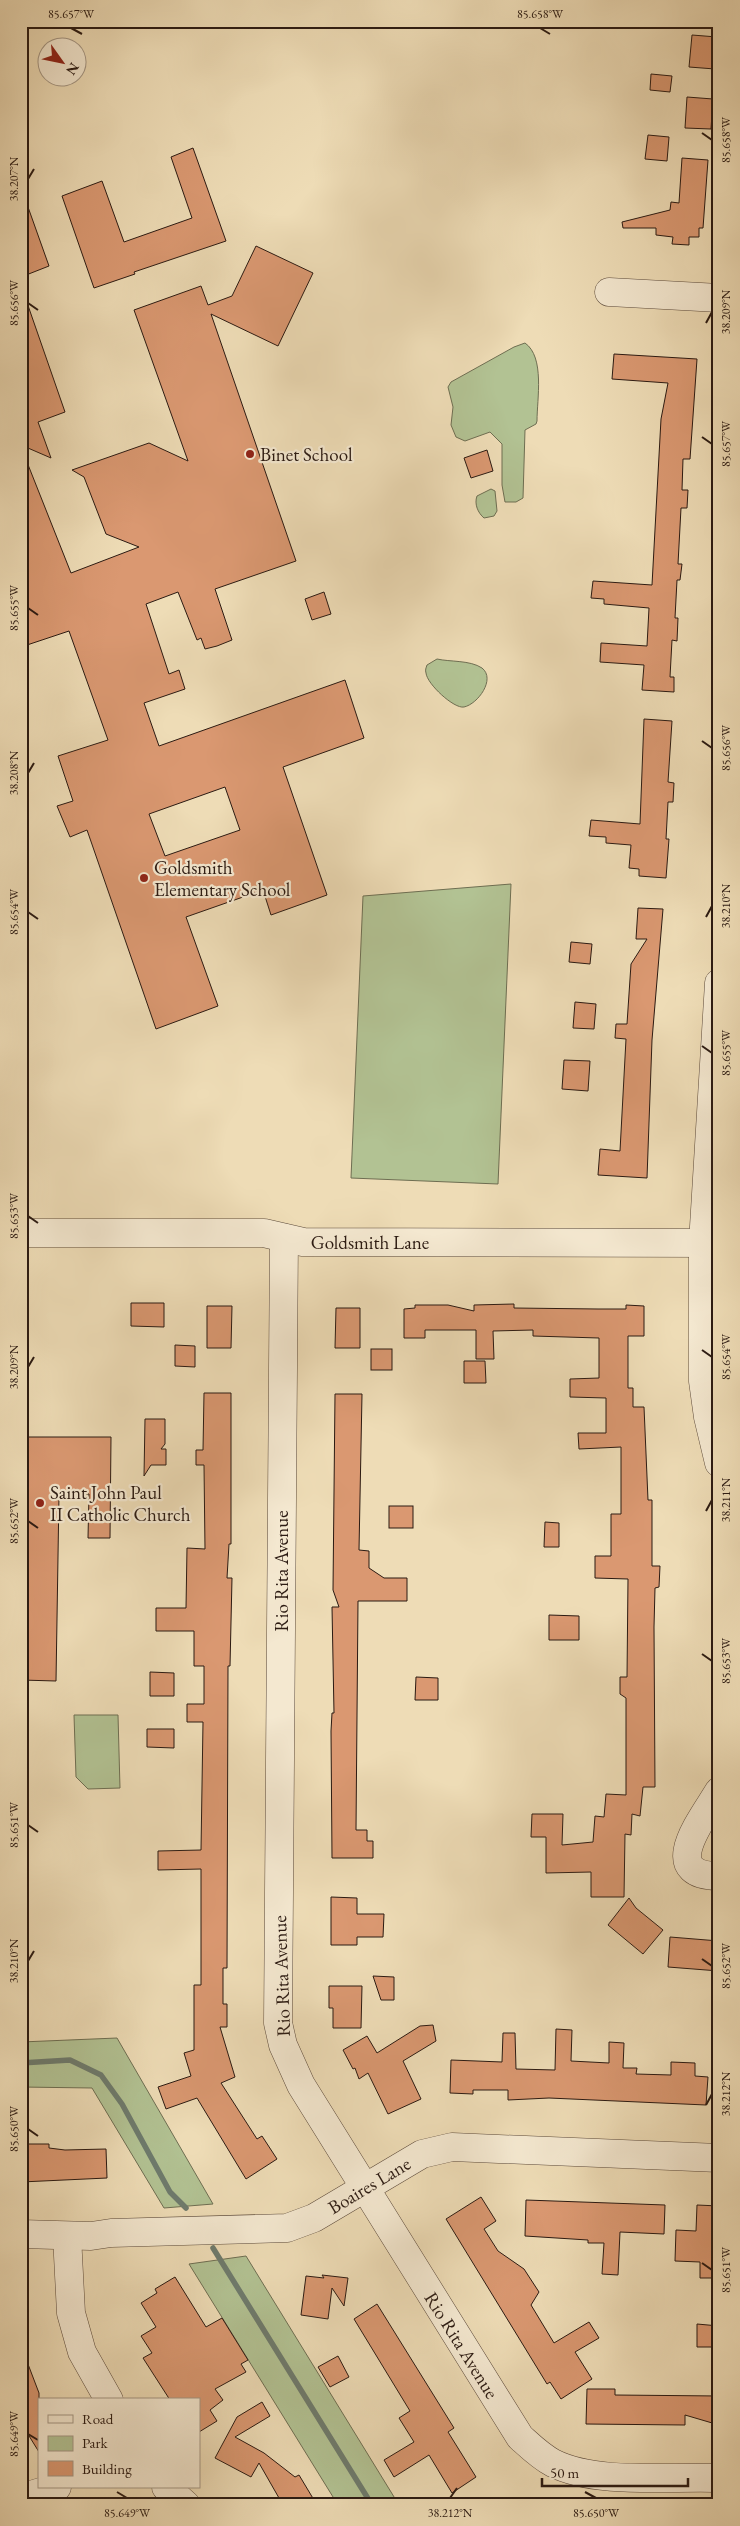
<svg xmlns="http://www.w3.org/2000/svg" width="740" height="2526" font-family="'EB Garamond',serif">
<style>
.green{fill:#b2c293;stroke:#6e6e52}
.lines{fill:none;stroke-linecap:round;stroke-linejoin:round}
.stream{stroke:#6e7b6d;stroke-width:5.5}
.building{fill:#da9871;stroke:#2b1a12;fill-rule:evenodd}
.minor-casing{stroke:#5c4a3b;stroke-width:29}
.minor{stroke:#f4e8d0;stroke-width:28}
.ticks{fill:none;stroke:#2b1a12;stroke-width:2}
.poi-dot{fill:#8f2418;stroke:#f4e8d0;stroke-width:2}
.labels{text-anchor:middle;stroke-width:4.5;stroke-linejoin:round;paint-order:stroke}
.poi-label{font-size:19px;fill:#2b1a12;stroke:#f4e8d0;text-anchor:start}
.street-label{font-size:19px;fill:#2b1a12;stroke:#f4e8d0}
.neatline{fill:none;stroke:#2b1a12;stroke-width:2}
.ticks-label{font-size:12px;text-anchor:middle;fill:#2b1a12}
</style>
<rect width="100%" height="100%" fill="#eedcb6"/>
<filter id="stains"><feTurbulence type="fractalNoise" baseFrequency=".004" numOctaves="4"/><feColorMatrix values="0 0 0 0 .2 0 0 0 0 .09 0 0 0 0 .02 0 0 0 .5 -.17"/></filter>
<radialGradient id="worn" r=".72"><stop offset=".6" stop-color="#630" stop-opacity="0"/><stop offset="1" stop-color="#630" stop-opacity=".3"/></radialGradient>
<!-- green -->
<g class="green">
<path d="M525,343C545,357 537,399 537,421L536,424L525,430L523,498L516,502H505L502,485V444L490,432L465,441L456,437L451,425L453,407L448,387L451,382L514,347Z"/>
<path d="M491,489L495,491L497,511L494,516L484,518C478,513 474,504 477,496Z"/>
<path d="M437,659C450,662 470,660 482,668C496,679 478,704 464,707C454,709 427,684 426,673C425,670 426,668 427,665Z"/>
<polygon points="511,884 498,1184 351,1178 363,896"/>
<polygon points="74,1715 118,1715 120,1788 88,1789 76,1777"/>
<polygon points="117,2038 213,2204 164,2208 92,2088 21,2087 21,2042"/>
<polygon points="246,2256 399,2505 338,2505 189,2264"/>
</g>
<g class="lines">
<!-- stream -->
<g class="stream">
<polyline points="21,2063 70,2060 101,2075 122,2104 170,2192 186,2208"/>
<polyline points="213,2248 372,2505"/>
</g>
</g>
<!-- building -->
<g class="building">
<polygon points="692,35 717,37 715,69 689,67"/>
<polygon points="651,74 672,76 670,92 650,90"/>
<polygon points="687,97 713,99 711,129 685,128"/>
<polygon points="648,135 669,137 667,161 645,159"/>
<polygon points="193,148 226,241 134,272 135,274 94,288 62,196 102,181 124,242 192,218 171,157"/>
<polygon points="682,158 708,160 703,228 699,228 699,237 689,237 689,245 672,244 673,237 656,235 656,228 623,228 622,222 670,210 671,202 679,203"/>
<polygon points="23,193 49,266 21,277 21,194"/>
<path d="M256,246L313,273L278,346L211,314L296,561L215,589L232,640L217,646L205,649L201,638L197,640L178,592L146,604L169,674L179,670L185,689L144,703L159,746L345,680L364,738L283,767L327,895L271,915L263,890L186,917L218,1006L156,1029L87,830L70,837L57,806L73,801L58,756L108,740L69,631L21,647V447L71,573L139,547L106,534L84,477L72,470L149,443L188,461L134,310L201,286L208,305L232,296ZM225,787L240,830L165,856L149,814Z"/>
<polygon points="21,294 24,294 65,412 38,422 51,458 21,445"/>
<polygon points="614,354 697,359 690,459 683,459 682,490 688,490 687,508 681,508 678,564 682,564 680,580 677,580 675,618 678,618 677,641 672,640 670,677 674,677 674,692 642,690 644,665 600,662 601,643 647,646 649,608 604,604 604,599 591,598 593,581 652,585 661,419 668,383 612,379"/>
<polygon points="487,450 493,471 471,478 464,458"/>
<polygon points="324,592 331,614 312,620 305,599"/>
<polygon points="644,719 672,721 668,782 674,783 673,802 668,802 666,839 669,839 666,878 639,876 639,869 629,868 631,845 606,843 606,837 589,836 591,820 640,824"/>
<polygon points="638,908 663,909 652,1040 647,1178 598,1175 600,1149 620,1151 626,1039 615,1038 616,1024 627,1024 631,964 647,939 636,939"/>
<polygon points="571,942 592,944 590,964 569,962"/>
<polygon points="575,1002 596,1004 594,1029 573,1028"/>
<polygon points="564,1060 590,1061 588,1091 562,1089"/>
<polygon points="131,1303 164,1303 164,1327 131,1326"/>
<polygon points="514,1304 514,1308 598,1309 626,1309 626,1305 644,1306 644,1336 628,1336 628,1388 633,1388 633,1407 644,1407 648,1500 652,1500 652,1566 660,1566 659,1587 655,1588 654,1627 655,1787 643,1787 640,1816 632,1814 631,1835 625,1834 624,1897 591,1897 591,1872 546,1873 546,1837 531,1837 532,1814 563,1814 562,1845 593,1842 595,1816 604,1817 606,1794 626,1795 626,1698 620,1694 620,1677 627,1677 628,1579 595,1578 595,1556 611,1556 611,1514 621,1514 621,1447 579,1449 578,1433 606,1433 606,1398 570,1397 570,1379 599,1378 599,1338 533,1336 533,1330 493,1331 494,1359 476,1359 476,1330 425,1330 425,1338 404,1338 404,1309 415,1308 415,1305 448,1305 474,1311 474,1305"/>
<polygon points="207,1306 232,1306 231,1348 207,1348"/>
<polygon points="336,1308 360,1308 360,1348 335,1348"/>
<polygon points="175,1345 195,1346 195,1367 175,1366"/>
<rect x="371" y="1349" width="21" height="21"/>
<polygon points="464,1361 485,1361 486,1383 464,1383"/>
<polygon points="204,1393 231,1393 231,1544 229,1544 227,1578 232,1578 230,1666 228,1666 227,1968 223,1968 223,2004 227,2004 227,2027 220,2027 235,2077 221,2083 257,2139 262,2136 277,2159 246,2179 197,2098 166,2109 158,2087 191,2076 184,2053 194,2050 194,1985 201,1985 201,1869 158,1870 158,1851 201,1850 203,1722 187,1722 187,1704 204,1704 204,1666 194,1666 194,1631 156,1631 156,1608 186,1608 187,1548 205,1549 204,1465 196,1465 196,1450 203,1450"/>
<polygon points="335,1394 362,1394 359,1550 369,1551 369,1568 384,1578 407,1578 407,1601 358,1601 356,1830 367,1830 367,1841 373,1841 373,1858 332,1858 331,1731 332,1713 334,1713 332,1607 339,1607 333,1590"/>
<polygon points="145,1419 165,1419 165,1444 161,1449 166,1449 166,1465 151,1465 144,1476"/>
<polygon points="21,1437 111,1437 110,1538 88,1538 89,1494 59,1494 56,1681 21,1680"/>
<rect x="389" y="1506" width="24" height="22"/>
<polygon points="545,1522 559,1523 559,1547 544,1547"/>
<polygon points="549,1615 579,1616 579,1640 549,1640"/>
<polygon points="150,1672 174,1673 174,1696 150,1696"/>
<polygon points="416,1677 438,1678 438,1700 415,1700"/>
<polygon points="147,1729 174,1729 174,1748 147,1747"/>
<polygon points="331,1897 357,1898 357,1914 384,1914 383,1937 357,1937 357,1945 331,1945"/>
<polygon points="629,1898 636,1908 663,1930 643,1954 608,1925"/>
<polygon points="670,1937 719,1941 719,1971 668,1967"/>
<polygon points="373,1976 394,1977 394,2000 381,2000"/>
<polygon points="329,1986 362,1986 361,2028 333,2028 333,2008 329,2008"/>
<polygon points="433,2025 436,2041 403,2061 421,2099 388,2114 368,2073 359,2079 355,2068 353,2069 343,2050 367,2036 377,2053 420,2026"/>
<polygon points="556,2029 572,2030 571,2061 609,2063 609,2042 624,2043 623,2068 637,2068 636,2074 671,2075 671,2062 695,2063 695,2076 708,2077 706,2105 549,2098 508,2100 508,2090 473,2090 473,2094 450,2093 451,2060 502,2062 503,2033 515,2033 516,2069 555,2070"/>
<polygon points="21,2144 49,2144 49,2148 65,2150 106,2149 107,2178 21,2182"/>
<polygon points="481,2197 496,2221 484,2229 498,2251 524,2269 539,2292 531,2305 554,2343 589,2322 599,2338 575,2352 592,2379 561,2399 550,2382 547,2384 446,2219"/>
<polygon points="526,2200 665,2205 664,2234 620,2232 618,2275 602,2274 604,2243 588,2243 588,2240 525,2236"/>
<polygon points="697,2205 719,2206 719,2278 700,2278 700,2262 675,2261 676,2230 696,2231"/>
<polygon points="322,2275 348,2278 344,2306 332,2288 328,2319 301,2315 306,2276 324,2278"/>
<polygon points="175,2277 206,2327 222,2318 248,2360 241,2364 246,2372 215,2389 223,2400 210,2410 217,2421 199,2432 199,2400 170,2400 143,2358 152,2353 141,2336 156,2327 141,2303 157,2293 155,2289"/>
<polygon points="377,2304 454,2428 448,2432 476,2477 452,2493 429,2455 394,2477 384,2460 414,2442 399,2418 410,2411 354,2319"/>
<polygon points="697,2324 719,2326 719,2347 697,2347"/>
<polygon points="21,2351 23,2351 39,2393 39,2452 21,2423"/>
<polygon points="338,2356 349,2377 330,2387 318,2367"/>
<polygon points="587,2389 615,2389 615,2395 719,2396 719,2425 685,2415 685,2425 586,2424"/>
<polygon points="262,2402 270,2416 235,2437 264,2453 295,2477 299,2475 317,2505 283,2505 259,2463 251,2477 215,2458 237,2417"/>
</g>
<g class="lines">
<!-- minor casing -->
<g class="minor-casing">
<g id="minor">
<polyline points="609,292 719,298"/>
<polyline points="719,983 703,1243 703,1381 708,1417 719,1463"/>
<polyline points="21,1233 264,1233 303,1242 719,1243"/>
<path d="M284,1238L278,2023L283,2045L301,2085L520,2437C530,2446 540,2456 553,2463C597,2485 669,2476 719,2478"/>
<path d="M719,1791C703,1818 656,1876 719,1876"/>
<polyline points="21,2234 91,2236 111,2233 287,2228 314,2218 422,2154 452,2147 719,2158"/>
<polyline points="67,2236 71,2313 82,2352 109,2400"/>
<polyline points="166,2487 186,2505"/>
<polyline points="21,2498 57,2487"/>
</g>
</g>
<!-- minor -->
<use href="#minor" class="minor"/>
</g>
<!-- ticks -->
<path class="ticks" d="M71,28L82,34M540,28L550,34M702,133L712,140M28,179L34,169M28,303L38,310M706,323L712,312M702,437L712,444M28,608L38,615M702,741L712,748M28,773L34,763M28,912L38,919M706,917L712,906M702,1046L712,1053M28,1216L38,1223M702,1350L712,1357M28,1367L34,1357M706,1511L712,1500M28,1521L38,1528M702,1654L712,1661M28,1825L38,1832M702,1959L712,1966M28,1961L34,1951M706,2105L712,2094M28,2129L38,2136M702,2263L712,2270M28,2434L38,2440M117,2492L127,2498M585,2492L596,2498M450,2498L457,2488"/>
<!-- markers -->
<g class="poi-dot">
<circle cx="250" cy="454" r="5"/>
<circle cx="144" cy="878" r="5"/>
<circle cx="40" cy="1503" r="5"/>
</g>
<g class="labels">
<!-- poi labels -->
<g class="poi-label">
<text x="260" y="461">Binet School</text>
<text x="154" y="874">Goldsmith<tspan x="154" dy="22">Elementary School</tspan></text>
<text x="50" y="1499">Saint John Paul<tspan x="50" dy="22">II Catholic Church</tspan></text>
</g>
<!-- street labels -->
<g class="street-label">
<text x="370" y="1249">Goldsmith Lane</text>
<text transform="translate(281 1571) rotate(-90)" y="7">Rio Rita Avenue</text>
<text transform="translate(281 1976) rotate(-92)" y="7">Rio Rita Avenue</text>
<text transform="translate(369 2185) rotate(-31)" y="7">Boaires Lane</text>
<text transform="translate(462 2345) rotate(58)" y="7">Rio Rita Avenue</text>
</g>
</g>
<!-- margin -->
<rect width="740" height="2526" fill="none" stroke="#eedcb6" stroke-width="55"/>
<!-- legend -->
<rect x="38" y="2398" width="162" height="90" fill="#f4e8d0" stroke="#a49684"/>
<rect x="48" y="2415" width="25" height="8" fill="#f4e8d0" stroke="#a49684"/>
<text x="82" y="2424" font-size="15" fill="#2b1a12">Road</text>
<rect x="48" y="2436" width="25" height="15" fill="#b2c293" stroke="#a49684"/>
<text x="82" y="2448" font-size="15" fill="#2b1a12">Park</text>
<rect x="48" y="2461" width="25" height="15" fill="#da9871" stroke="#a49684"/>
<text x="82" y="2474" font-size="15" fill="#2b1a12">Building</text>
<!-- north arrow -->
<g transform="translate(62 62) rotate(123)"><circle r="24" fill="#f4e8d0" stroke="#a49684"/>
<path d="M0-4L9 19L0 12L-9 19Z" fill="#8f2418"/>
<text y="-8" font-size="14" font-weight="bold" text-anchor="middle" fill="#2b1a12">N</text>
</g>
<!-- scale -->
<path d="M542 2478v8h146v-8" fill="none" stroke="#2b1a12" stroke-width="2.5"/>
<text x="550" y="2478" font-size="15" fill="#2b1a12" stroke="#f4e8d0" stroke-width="4" paint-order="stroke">50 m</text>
<rect x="28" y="28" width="684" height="2470" class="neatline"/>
<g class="ticks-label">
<text x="71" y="18">85.657°W</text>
<text x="540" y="18">85.658°W</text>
<text transform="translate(726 140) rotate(-90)" y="4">85.658°W</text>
<text transform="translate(14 179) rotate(-90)" y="4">38.207°N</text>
<text transform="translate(14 303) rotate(-90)" y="4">85.656°W</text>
<text transform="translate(726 312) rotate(-90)" y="4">38.209°N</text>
<text transform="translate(726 444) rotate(-90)" y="4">85.657°W</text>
<text transform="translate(14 608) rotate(-90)" y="4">85.655°W</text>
<text transform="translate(726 748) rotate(-90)" y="4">85.656°W</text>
<text transform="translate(14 773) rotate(-90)" y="4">38.208°N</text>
<text transform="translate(726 906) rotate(-90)" y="4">38.210°N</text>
<text transform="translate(14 912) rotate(-90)" y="4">85.654°W</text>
<text transform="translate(726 1053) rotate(-90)" y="4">85.655°W</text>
<text transform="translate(14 1216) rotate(-90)" y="4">85.653°W</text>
<text transform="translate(726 1357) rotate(-90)" y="4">85.654°W</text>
<text transform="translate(14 1367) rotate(-90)" y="4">38.209°N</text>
<text transform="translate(726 1500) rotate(-90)" y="4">38.211°N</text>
<text transform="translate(14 1521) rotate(-90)" y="4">85.652°W</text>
<text transform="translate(726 1661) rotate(-90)" y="4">85.653°W</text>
<text transform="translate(14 1825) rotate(-90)" y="4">85.651°W</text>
<text transform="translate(14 1961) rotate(-90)" y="4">38.210°N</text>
<text transform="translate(726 1966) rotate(-90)" y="4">85.652°W</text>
<text transform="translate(726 2094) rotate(-90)" y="4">38.212°N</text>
<text transform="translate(14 2129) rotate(-90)" y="4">85.650°W</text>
<text transform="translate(726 2270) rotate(-90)" y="4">85.651°W</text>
<text transform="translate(14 2434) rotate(-90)" y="4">85.649°W</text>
<text x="127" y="2517">85.649°W</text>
<text x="450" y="2517">38.212°N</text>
<text x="596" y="2517">85.650°W</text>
</g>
<rect width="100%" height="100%" filter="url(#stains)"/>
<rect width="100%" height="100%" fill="url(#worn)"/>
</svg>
